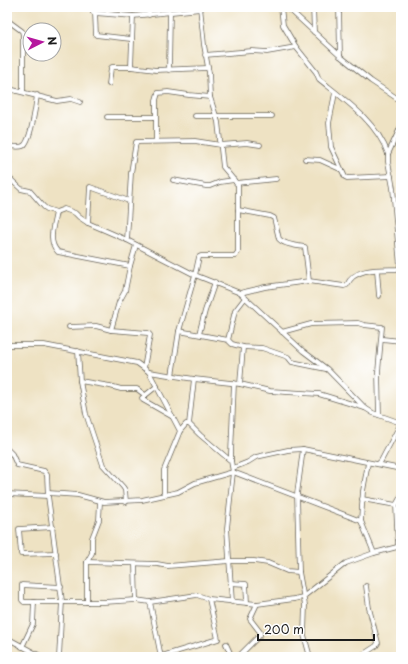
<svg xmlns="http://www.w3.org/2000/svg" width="408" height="664" font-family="'Playpen Sans',sans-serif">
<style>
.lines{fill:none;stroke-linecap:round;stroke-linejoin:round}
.minor-casing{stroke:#666156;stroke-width:5.5}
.minor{stroke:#fff;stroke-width:4}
</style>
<rect width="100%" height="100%" fill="#fff"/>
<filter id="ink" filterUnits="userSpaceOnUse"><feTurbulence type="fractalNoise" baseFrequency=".025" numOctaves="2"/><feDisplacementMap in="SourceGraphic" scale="8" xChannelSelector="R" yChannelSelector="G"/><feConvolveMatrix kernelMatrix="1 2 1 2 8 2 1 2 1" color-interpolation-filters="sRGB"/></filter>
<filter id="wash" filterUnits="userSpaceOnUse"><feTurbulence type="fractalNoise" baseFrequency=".012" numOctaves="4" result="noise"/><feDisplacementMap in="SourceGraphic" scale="16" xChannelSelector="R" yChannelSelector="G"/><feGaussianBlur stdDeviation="0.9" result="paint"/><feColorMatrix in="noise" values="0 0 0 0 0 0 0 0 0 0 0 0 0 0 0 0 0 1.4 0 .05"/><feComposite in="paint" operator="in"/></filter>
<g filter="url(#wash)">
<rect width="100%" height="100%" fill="#eee2c3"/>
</g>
<g filter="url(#ink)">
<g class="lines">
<!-- minor casing -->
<g class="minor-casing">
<g id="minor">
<polyline points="92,7 93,12 95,13 96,35 131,39"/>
<polyline points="149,7 149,15"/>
<path d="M281,7L283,25L296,47L316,72L319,79C345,100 377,122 388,154"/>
<polyline points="287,7 340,56 371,81 401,101"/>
<polyline points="313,7 314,32"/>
<polyline points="339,7 340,56"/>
<polyline points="95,13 133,16 200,9"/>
<polyline points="7,20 22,31 23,35 23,92"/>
<polyline points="205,55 252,51 267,52 296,47"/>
<polyline points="131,67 133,16"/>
<polyline points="169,70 170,12"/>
<polyline points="109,84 111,68 112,67 131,67 156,70 208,68"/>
<polyline points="7,92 13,90 57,101 71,99 80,102"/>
<polyline points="335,93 329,123 331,147 345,177 347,178 391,176"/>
<polyline points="195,116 272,116"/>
<polyline points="107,117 155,117"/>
<polyline points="401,126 388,154 388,162 393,188 401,277"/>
<polyline points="156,141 156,100 158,93 168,92 189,95 210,97"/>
<path d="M7,146C11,146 19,148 23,146C31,142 36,104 37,95"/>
<polyline points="305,159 320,160 342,170"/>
<polyline points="7,176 21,189 30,191 44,207 47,209 56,212 64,209 75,213 79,217 88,223 127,240 195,275 240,293 303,351 327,369 365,408"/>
<polyline points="173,180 206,186 210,186 220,182 234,180"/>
<polyline points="236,183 276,179"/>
<path d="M238,210L270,216L274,218L279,239C285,245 297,246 305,247L309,281"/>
<path d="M56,212C54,225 47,241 58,252L130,266"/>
<polyline points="88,223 90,187 129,201"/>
<polyline points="127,240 131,173 136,142 195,141 221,145 247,143 260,145"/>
<polyline points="377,270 379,296"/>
<path d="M240,293L265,287L309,281L344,286L347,285C355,266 383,270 400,269"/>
<polyline points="69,327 96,326 111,330 148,333 150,335 144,368"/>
<polyline points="111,330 119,302 125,291 130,266 136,245"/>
<polyline points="179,331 228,340 232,344 243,347 262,348 288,357 292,362 326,369"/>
<polyline points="282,332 311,324 358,323 364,325 382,327 378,372 379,415"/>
<polyline points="199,334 205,311 215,282"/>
<polyline points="382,339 401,341"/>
<polyline points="228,340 235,311 245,298"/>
<polyline points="7,345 44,345 137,363 149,372 194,379 240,384 270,391 319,394 365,408 373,413 401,423"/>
<polyline points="78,351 80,381 86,414 103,465 123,487 125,490 126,502"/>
<polyline points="149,372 180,431"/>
<polyline points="172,376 179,331 195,275 199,257 201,256 235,256 238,252 238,185 223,167 218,122 210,97 209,73 204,45 200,7"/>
<polyline points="80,381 110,386 121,389 137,389 145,395"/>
<polyline points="240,384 243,347"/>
<polyline points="157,386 142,398 143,400 173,417"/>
<polyline points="189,424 200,435 231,461"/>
<polyline points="189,424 194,379"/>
<polyline points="7,449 12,454 17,465 44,471 47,475 48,496 62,601 59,657"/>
<polyline points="303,449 297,494 299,572 305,605 304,635 310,657"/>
<polyline points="368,463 363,491 361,521 374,553"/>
<polyline points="378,464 381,461 401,423"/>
<polyline points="233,468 248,462 256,457 288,450 303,449 401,469"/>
<polyline points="48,493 78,495 104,502 142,500 178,492 195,483 233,472 361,521"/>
<polyline points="7,494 48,496"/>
<polyline points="164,494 164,470 180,431 186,424 189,424"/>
<polyline points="362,499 396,505"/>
<polyline points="53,527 19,529 21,554 56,553"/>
<polyline points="398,546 396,505 401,496"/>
<polyline points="87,562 157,564 168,566 229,561 254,561 268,563 287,571 299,572"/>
<polyline points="135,564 136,600"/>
<polyline points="230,583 246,584 247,603"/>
<polyline points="61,587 22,585 22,600 24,602 104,602 136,600 150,602 197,595 209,599 257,604 250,619 260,632 260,635 238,657"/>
<polyline points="87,602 87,562 92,553 92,538 99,520 100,502"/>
<polyline points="150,602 161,657"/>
<polyline points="232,602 227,528 233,472 231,461 231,453 234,383"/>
<polyline points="257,604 294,599 303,597 346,563 374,553 401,546"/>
<polyline points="7,638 42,657"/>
<polyline points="226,644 232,657"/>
<polyline points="22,647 33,624 34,602"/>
<polyline points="162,656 218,639 209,599"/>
<polyline points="359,657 376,646 378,643 369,608 366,586"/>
</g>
</g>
<!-- minor -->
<use href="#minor" class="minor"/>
</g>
</g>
<!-- margin -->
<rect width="408" height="664" fill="none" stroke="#fff" stroke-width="24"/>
<!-- north arrow -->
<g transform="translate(42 42) rotate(84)"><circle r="19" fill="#ffffff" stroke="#a4a4a4"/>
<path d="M0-3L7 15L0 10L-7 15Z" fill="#b5179e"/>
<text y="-6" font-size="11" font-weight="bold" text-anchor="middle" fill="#1c1c1c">N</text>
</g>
<!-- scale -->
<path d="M258 634v6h116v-6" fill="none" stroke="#1c1c1c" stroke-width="2"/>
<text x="264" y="634" font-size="12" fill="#1c1c1c" stroke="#ffffff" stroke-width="3" paint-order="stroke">200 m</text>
</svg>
